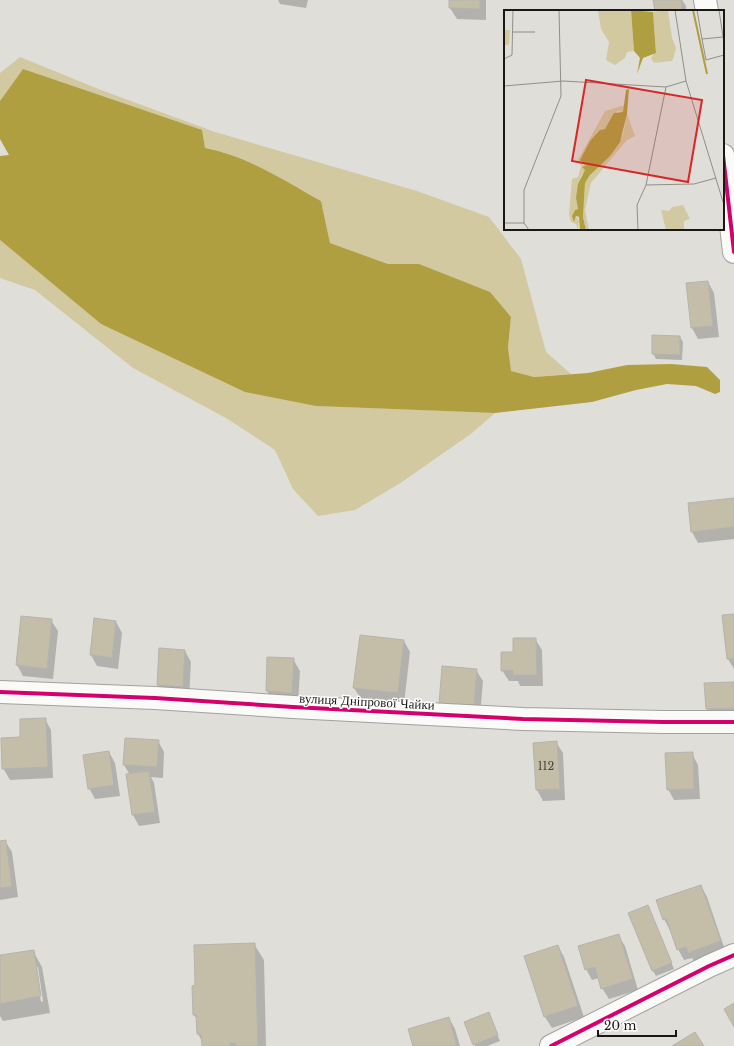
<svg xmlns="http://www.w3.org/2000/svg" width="734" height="1046" font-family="'Libre Baskerville',serif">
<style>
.green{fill:#d2c9a0}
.water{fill:#b09f41}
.shadow{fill:#0003;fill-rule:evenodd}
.building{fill:#c4bea8;stroke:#b4b3af}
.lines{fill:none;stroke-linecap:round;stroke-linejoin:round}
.minor-casing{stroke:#a1a19d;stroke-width:24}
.minor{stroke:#fafaf9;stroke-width:22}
.cycleway-casing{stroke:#fff;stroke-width:6}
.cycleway{stroke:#d6006c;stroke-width:4}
.labels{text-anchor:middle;stroke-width:3;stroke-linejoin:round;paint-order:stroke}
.number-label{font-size:11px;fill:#444239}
.street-label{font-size:13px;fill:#191814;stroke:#fff}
.inset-river{fill:none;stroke:#b09f41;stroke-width:2}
.inset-road{fill:none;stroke:#908f8a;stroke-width:1}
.view{fill:#d62828;fill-opacity:0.15;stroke:#d62828;stroke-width:2}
.inset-edge{fill:none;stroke:#191814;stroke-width:2}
</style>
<rect width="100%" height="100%" fill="#dfded9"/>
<!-- green -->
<g class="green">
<path d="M20,57L101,90L215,132L417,191L489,217L521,259L546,352L571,374L534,377L510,371L508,348L511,317L419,264H388L330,243L321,201C284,180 247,156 205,148L23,69L0,101V73Z"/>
<polygon points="0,240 101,324 316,406 495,413 472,433 402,482 355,510 318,516 293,489 275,450 226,418 133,368 35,290 0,278"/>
</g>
<!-- water -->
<path class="water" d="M23,69L202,130L205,148C247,156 284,180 321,201L330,243L388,264H419L490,292L511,317L508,348L511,371L534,377L588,373L627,365L671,364L707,367L720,380V392L715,394L696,386L667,384L636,390L592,402L495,413L316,406L245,392L101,324L0,240V156L9,155L0,139V101Z"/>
<!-- shadow -->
<g class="shadow">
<polygon points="278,0 308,0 306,8 280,4"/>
<polygon points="450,0 486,0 486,20 457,19 450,8"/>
<polygon points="654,0 682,0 686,6 686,11 656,11"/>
<polygon points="708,282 714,293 719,337 698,339 692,328"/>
<polygon points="680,337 683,342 682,360 656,359 653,353"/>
<polygon points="734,500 734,539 698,543 692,532"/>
<polygon points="734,615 734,669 728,659 724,616"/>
<polygon points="51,620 58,631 53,679 23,676 17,665"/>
<polygon points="95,620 116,622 122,633 118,669 97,666 91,655"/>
<polygon points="535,639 542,650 543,686 520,686 518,681 509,681 502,670 514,653"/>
<polygon points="404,641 410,652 404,704 361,699 354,688"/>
<polygon points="185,651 191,662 189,698 165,696 158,685"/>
<polygon points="293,659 300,671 298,703 273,702 267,691"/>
<polygon points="476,670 483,681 480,717 447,715"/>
<polygon points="734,683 734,719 713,720 707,709"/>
<polygon points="45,719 51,730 53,778 10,780 3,768 21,738"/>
<polygon points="158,741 164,752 163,778 151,777 154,783 160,823 139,826 133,815 127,775 130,775 124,765"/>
<polygon points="556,742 563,753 565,800 543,801 537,790 534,744"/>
<polygon points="109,752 115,763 120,796 95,799 89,788"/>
<polygon points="692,754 698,765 700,799 674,800 668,789"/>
<polygon points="5,841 12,852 18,897 0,900 0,842"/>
<polygon points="701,886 707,897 726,953 695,963 692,958 684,960 678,949 671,930 670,930 664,919"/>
<polygon points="650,911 674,969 656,976 653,971"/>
<polygon points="618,935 625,946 638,990 609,999 602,988 599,978 592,980 586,969"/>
<polygon points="254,944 264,960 266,1046 203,1046 202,1041 198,1034 198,1021 194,1015 193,987 196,986"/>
<polygon points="558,946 564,957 584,1017 552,1028 545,1017 526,957"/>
<path d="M33,951L42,967L50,1013L3,1021L0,1016V956ZM35,967H38L43,1001L41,1002Z"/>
<polygon points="488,1013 500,1041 487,1046 475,1046 465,1022"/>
<polygon points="449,1018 455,1029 460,1046 414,1046"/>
</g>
<!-- building -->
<g class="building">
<polygon points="449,0 480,0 480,9 449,8"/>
<polygon points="653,0 681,0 682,11 655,11"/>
<polygon points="708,281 713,326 691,328 686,283"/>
<polygon points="652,335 680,336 680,355 652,354"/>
<polygon points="734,498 734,527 691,532 688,503"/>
<polygon points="734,614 734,659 727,659 722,615"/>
<polygon points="21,616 52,619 47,669 16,665"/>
<polygon points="94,618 116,621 112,658 90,655"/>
<polygon points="360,635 404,640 398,693 353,688"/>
<polygon points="513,638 536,638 537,675 513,675 513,670 501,671 501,652 513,652"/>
<polygon points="159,648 185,650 183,687 157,685"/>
<polygon points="267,657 294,658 292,693 266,691"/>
<polygon points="442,666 477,669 474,706 439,704"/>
<polygon points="734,682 734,708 706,709 704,683"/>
<polygon points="46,718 48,767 2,769 1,738 20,737 20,719"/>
<polygon points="125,738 159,740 157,767 123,765"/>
<polygon points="557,741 560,789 536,790 533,743"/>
<polygon points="109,751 114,785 88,789 83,755"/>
<polygon points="693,752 694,789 667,790 665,753"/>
<polygon points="149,771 155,812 132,815 126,774"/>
<polygon points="6,840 12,887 0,888 0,841"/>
<polygon points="701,885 721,941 688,953 686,947 677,950 666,918 663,920 656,900"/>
<polygon points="648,905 672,963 652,971 628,913"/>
<polygon points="619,934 633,979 601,989 595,967 585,970 578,946"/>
<polygon points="255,943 258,1046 236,1046 236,1043 230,1043 230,1046 202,1046 201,1034 197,1034 196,1015 193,1015 192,986 195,985 194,945"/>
<polygon points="558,945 578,1006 544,1017 524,956"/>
<polygon points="34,950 41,996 0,1004 0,955"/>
<polygon points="734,1003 734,1027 724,1009"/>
<polygon points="489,1012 498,1035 473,1045 464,1022"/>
<polygon points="449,1017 457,1046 413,1046 408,1029"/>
<polygon points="695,1032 704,1046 672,1046"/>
</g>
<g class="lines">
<!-- minor casing -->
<g class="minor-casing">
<g id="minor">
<polyline points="705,0 707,11"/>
<polyline points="723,155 734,252"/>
<polyline points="0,692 155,698 293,707 523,719 663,722 734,722"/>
<polyline points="551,1046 709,966 734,955"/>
</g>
</g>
<!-- minor -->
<use href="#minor" class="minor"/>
<!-- cycleway casing -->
<g class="cycleway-casing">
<g id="cycleway">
<polyline points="723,155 734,252"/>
<polyline points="0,692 155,698 293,707 523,719 663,722 734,722"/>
<polyline points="551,1046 709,966 734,955"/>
</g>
</g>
<!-- cycleway -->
<use href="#cycleway" class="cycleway"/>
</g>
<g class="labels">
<!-- number labels -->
<g class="number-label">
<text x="546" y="770">112</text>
</g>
<!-- street labels -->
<g class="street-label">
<text transform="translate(367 701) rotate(3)" y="5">вулиця Дніпрової Чайки</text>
</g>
</g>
<!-- overview -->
<g transform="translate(504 10)">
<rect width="220" height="220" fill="#dfded9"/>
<path d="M94,0H127L130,41L123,42L121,48L111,55L102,50L105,32L97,19ZM164,0L168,28L172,38L170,46L168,51L150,53L147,48L152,41L149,2ZM0,20H6L5,35H0ZM121,95L119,102L113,101L101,119L96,120L88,131L85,156L77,166L72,188L74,199L71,200L70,212L72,206L75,211L74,220L72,214L67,212L65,204L68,169L74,167L77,156L74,150L101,101ZM123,104L131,126L123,130L87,173L81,200L85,220H82L79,207L81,173L89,161L106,146L119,124ZM179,195L186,209L180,211V220H162L157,200L165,201L168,197Z" fill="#d2c9a0"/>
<path d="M127,0L149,2L152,43L139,48L133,64L136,48L130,41ZM125,79L123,104L116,132L106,146L86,165L81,173L79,207L82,220H76L75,207L72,206L70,212L68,206L71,200L74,199L72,188L74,174L81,160L78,157L85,154L81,155L76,150L86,131L96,120L101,119L110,103L119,102L122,80Z" fill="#b09f41"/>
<path class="inset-river" d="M189,0L203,64"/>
<path class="inset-road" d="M171,0L182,71L220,195M193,0L198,29L219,27M215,0L220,33M9,22H31M198,29L202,50L220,45M0,49L8,45L9,0M0,76L59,71L162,77L182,71M142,175L190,174L212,168M0,213H20M25,220L20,213V180L57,86L55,0M134,220L133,195L142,175L162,77"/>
<path class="view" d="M82,70L198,90L184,172L68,151Z"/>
<rect width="220" height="220" class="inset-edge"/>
</g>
<!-- scale -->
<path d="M598 1030v6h78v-6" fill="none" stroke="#191814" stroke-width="2"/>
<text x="604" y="1030" font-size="12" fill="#191814" stroke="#ffffff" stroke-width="3" paint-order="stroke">20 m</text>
</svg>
